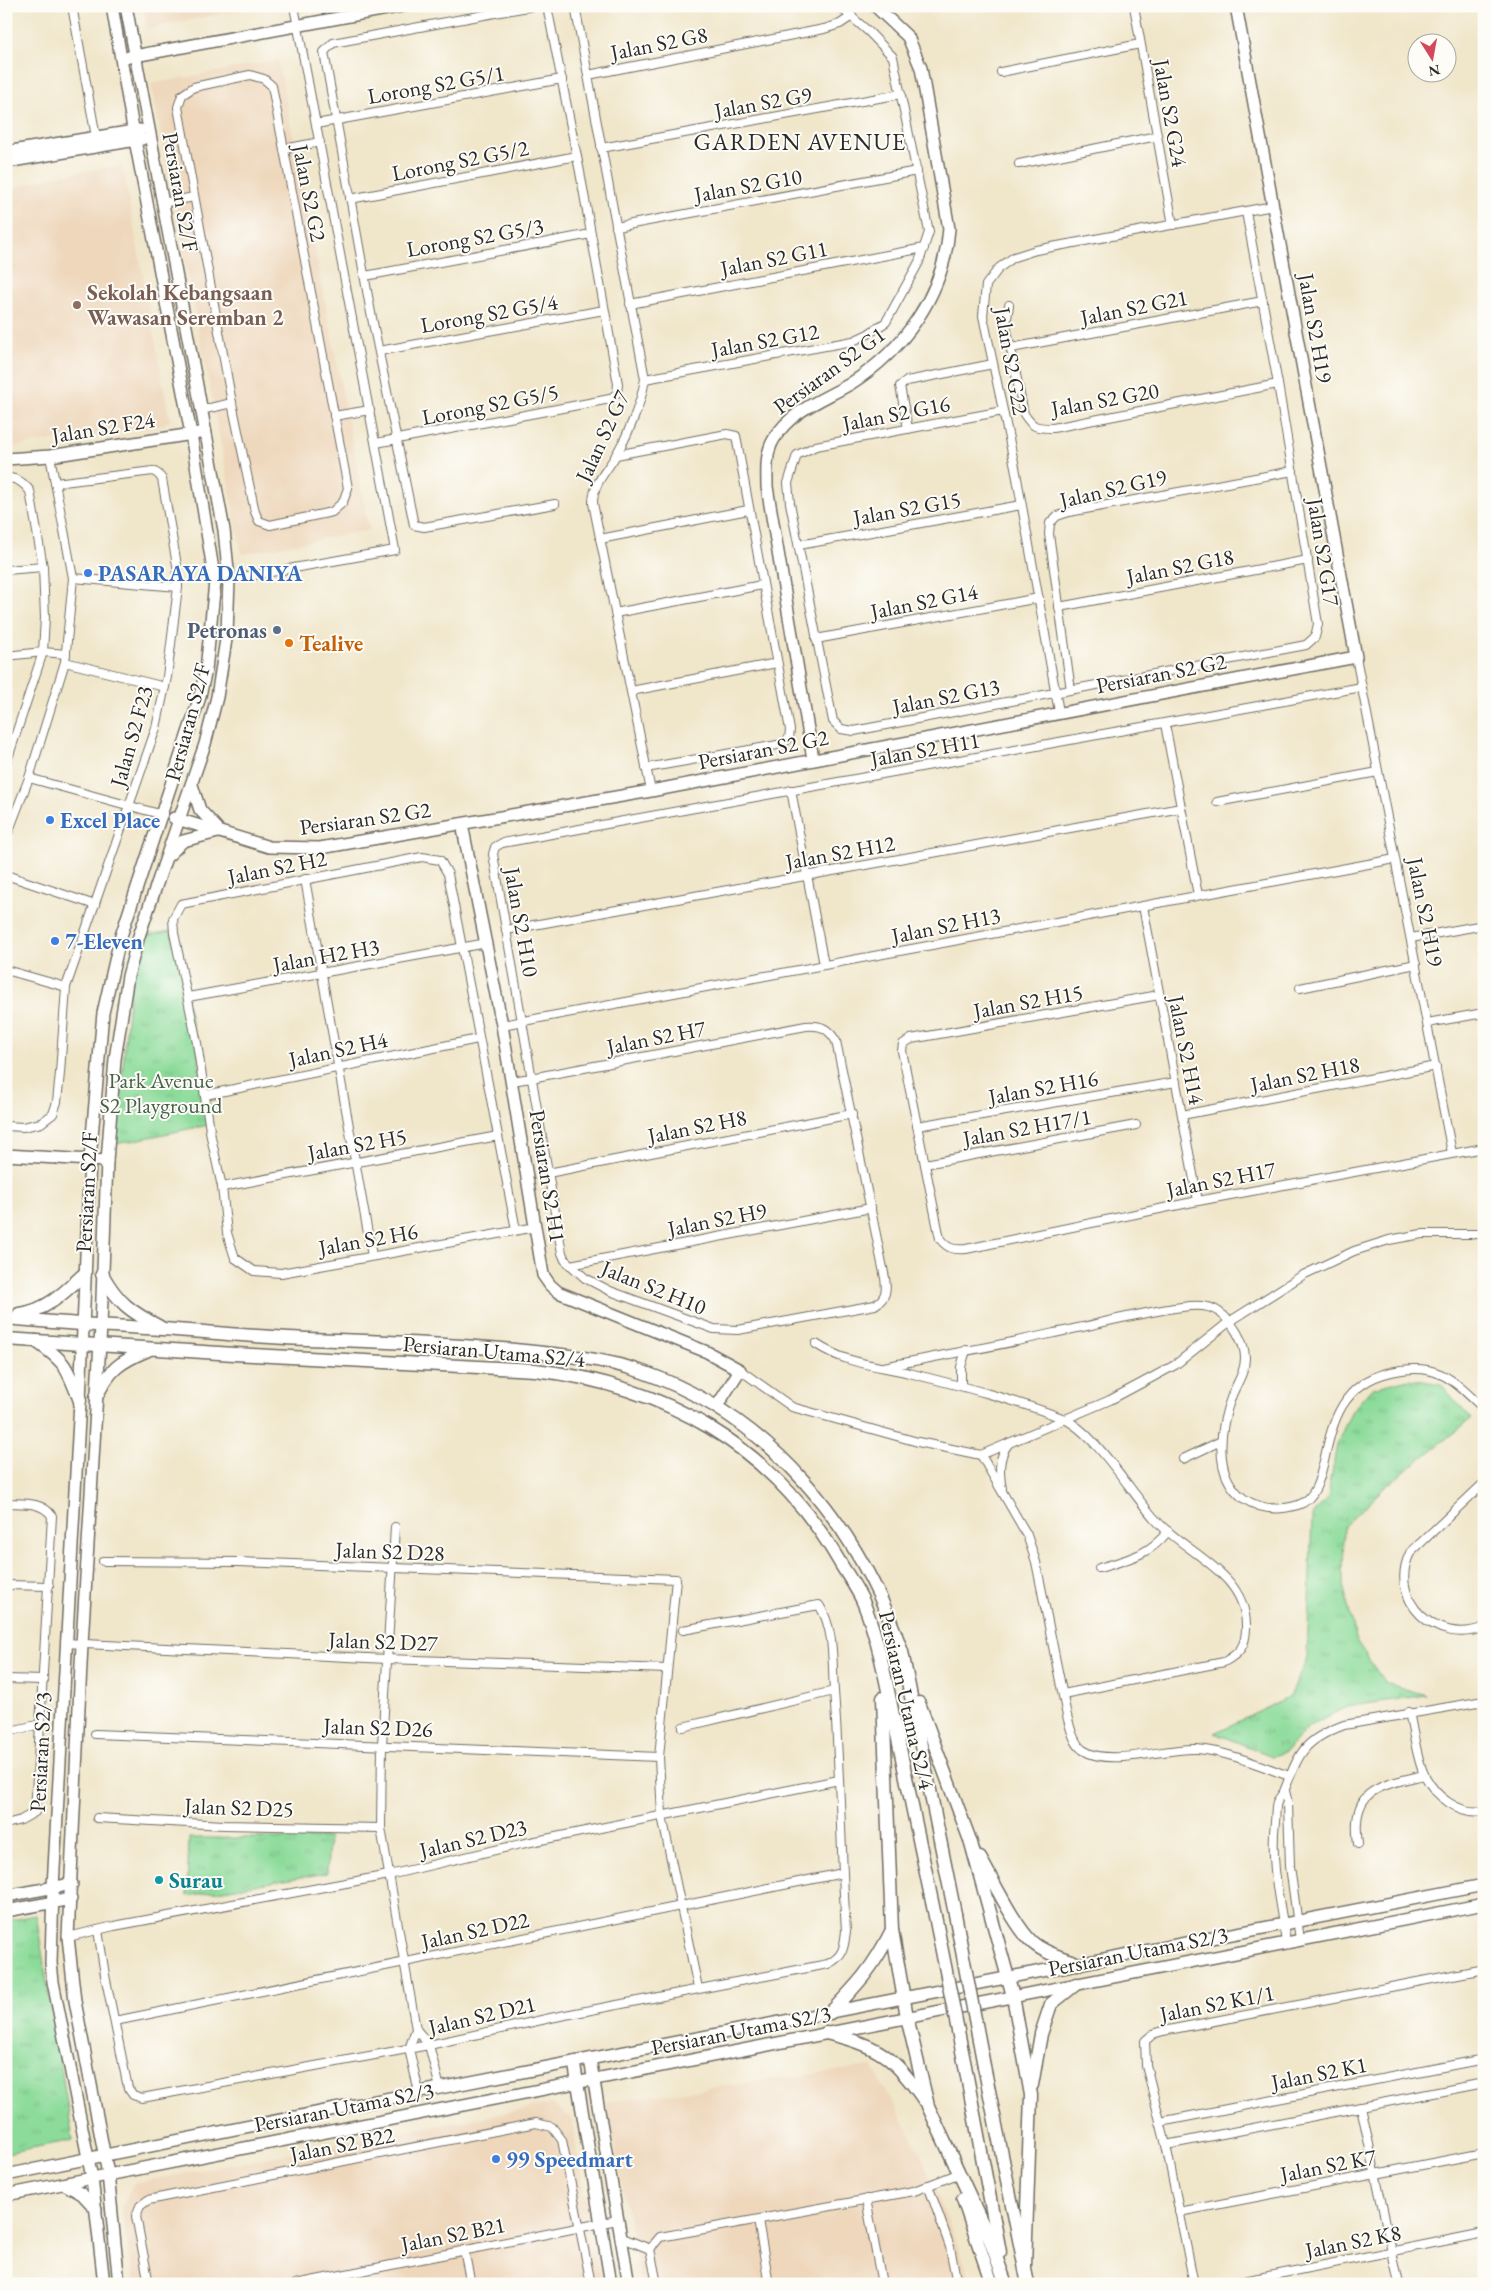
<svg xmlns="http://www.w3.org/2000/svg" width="1490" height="2290" font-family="'EB Garamond',serif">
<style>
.built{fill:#eed7bb}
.grass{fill:url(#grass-tufts);stroke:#5c8362}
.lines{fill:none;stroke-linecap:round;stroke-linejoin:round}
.street-casing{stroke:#706c63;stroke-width:10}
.secondary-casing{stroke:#706c63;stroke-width:14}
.primary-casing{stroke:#706c63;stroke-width:15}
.street{stroke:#fff;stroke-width:8}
.secondary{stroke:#fff;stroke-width:11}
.primary{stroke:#fff;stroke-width:12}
.primary-bridge-casing{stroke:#706c63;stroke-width:15;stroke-linecap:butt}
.primary-bridge{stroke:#fff;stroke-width:12}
.education-dot{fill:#8d6e63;stroke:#fdfcf7;stroke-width:2}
.shop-dot{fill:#3f7fe0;stroke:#fdfcf7;stroke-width:2}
.service-dot{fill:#5c6f8a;stroke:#fdfcf7;stroke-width:2}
.food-dot{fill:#e8710a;stroke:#fdfcf7;stroke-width:2}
.culture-dot{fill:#0f9aa8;stroke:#fdfcf7;stroke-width:2}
.labels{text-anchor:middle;stroke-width:4;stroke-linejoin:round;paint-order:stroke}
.street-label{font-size:22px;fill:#2b2b2b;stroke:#fdfcf7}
.education-label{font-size:22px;font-weight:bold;fill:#785e54;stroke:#fdfcf7;text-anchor:start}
.shop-label{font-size:22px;font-weight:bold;fill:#366cbe;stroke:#fdfcf7;text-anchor:start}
.service-label{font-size:22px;font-weight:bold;fill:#4e5e75;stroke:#fdfcf7;text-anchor:end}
.food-label{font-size:22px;font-weight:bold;fill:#c56008;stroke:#fdfcf7;text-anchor:start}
.park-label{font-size:22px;fill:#48604c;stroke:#fdfcf7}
.culture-label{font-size:22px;font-weight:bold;fill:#0d838f;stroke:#fdfcf7;text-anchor:start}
.neighbourhood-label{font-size:24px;letter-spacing:1px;fill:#2b2b2b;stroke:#fdfcf7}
</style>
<defs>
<pattern id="grass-tufts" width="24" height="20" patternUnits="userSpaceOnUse" patternTransform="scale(1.25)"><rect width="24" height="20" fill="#8cdb9a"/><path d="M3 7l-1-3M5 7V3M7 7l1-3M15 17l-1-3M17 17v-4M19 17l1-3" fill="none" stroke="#79bc85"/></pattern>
</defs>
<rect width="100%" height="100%" fill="#fdfcf7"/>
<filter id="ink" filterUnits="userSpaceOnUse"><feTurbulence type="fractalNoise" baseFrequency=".02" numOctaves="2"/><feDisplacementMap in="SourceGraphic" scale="10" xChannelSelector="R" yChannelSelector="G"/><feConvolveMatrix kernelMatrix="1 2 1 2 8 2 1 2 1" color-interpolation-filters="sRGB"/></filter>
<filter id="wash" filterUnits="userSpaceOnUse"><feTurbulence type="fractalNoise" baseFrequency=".0096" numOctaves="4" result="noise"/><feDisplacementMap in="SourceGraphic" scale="20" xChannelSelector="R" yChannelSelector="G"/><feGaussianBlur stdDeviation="1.12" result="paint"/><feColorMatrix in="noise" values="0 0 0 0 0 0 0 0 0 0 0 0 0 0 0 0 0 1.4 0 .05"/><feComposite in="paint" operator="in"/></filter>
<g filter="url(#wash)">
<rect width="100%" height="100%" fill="#f0e6ca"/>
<!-- built -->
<g class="built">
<polygon points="143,6 257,6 147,29"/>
<polygon points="278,60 369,530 242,554 151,84"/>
<polygon points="122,165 170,420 163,425 152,427 6,447 6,190 56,176"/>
<polygon points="872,2066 920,2152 973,2284 641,2284 606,2102"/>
<polygon points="552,2104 571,2118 601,2284 134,2284 121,2208 134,2183"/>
</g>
<!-- grass -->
<g class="grass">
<polygon points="171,931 197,1046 208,1125 116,1144 131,976 142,936"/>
<polygon points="1410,1379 1441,1384 1471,1419 1384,1488 1344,1526 1343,1585 1357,1642 1385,1683 1426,1695 1346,1707 1309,1726 1286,1752 1272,1756 1214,1733 1290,1697 1307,1658 1312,1516 1328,1497 1337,1444 1351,1412 1372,1388"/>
<polygon points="189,1838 329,1838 327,1873 187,1896"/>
<polygon points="36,1915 73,2140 6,2153 6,1921"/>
</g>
</g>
<g filter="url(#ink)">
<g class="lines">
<!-- street casing -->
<g class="street-casing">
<g id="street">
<polyline points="72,6 96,137"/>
<polyline points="533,6 333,43 324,52 371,313 414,525 424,527 555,504"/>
<path d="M575,6L645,379C641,404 629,433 616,455C607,471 593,483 593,503L651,791"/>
<polyline points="1134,6 1173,225"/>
<polyline points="1001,72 1140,44"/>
<polygon points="250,75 264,79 272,86 348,488 343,502 332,512 270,525 259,521 255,512 232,403 178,107 182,95 194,87"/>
<polyline points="588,75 824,29 840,24 852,16"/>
<polyline points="316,124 562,79"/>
<polyline points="601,148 901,94"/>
<polyline points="284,149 320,142"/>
<polyline points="1019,164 1157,136"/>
<polyline points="350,199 577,156"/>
<polyline points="162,203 194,197"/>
<polyline points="616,227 917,171"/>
<polyline points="365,276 591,234"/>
<polyline points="630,304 924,248"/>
<path d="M1009,305L1006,325L1024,414C1033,428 1036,428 1053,428L1278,384"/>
<polyline points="1011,348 1263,301"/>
<polyline points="379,351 604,310"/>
<polyline points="645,379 853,341 868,334 886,322 919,262 929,232 893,57 869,32 839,6"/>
<polyline points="201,410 232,403"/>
<polyline points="1003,411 816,446 797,455 788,483 790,503 833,721 841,729 854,731 1306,645 1315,637 1318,624 1278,384 1246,212"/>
<polyline points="334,416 370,410"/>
<polyline points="908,429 900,386 907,381 993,364"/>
<polyline points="376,443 610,399 617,393 618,384 580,172 547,6"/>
<polyline points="616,455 727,434 736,436 790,730 789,738 783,744 646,768"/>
<path d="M6,478C17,477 24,483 30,491L43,567L45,618L43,652L6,764"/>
<polyline points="600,539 748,510"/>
<polyline points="799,545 1021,505"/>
<polyline points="6,570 43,567"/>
<polyline points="73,578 178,587"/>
<polyline points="215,582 395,550 294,6"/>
<polyline points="1059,607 1308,560"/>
<polyline points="615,613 762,585"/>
<polyline points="816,639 1039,598"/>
<polyline points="6,656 43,652 66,654"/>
<polyline points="1356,657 1452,1153"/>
<polyline points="65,662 165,687"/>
<polyline points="1071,690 1049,534 1050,523 1057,516 1069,512 1293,471"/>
<polyline points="631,691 777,663"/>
<polyline points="1059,712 1015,467 983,316 986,285 999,268 1014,257 1036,250 1273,206"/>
<polyline points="1165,724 1198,895"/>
<polyline points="29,778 163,815"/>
<polyline points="791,790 824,965"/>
<polyline points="1217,802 1378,772"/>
<polyline points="6,838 29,778 65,662 73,578 50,456"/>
<polyline points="6,875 95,905"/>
<polyline points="305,879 372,1256"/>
<polyline points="1143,906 1198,1201"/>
<polyline points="506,930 1181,808"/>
<polyline points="1411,938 1484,925"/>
<polyline points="6,970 66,987"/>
<polyline points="1300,988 1416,964"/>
<path d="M1159,995L911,1039L903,1044L902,1051L940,1239C948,1249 954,1250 966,1249L1198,1201L1484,1148"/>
<polyline points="188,997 487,943"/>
<polyline points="1427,1023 1484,1013"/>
<polyline points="502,1025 1395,859"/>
<path d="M512,1081L531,1078L806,1026C821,1025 828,1028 836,1041L885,1278C887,1291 886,1298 875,1305L738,1330L714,1329L610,1291L585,1278L565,1260L562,1253L493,854L495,847L502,843L1362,687"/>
<polyline points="205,1095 478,1039"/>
<polyline points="1182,1115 1436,1066"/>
<polyline points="6,1126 23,1127 41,1123 53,1114 57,1102 60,1073 66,987 156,728 167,677 178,587 177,565 162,479 158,474 153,471 55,483"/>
<polyline points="917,1126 1176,1082"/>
<polyline points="925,1164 1136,1125"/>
<polyline points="548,1173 852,1114"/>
<polyline points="222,1187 498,1136"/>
<polyline points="516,1230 448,874 440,860 422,857 181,904 173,919 174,933 197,1043 211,1137 222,1187 227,1233 235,1258 254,1271 281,1273 536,1227"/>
<polyline points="570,1265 871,1208"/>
<path d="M816,1344C846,1364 876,1365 909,1373C961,1386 1013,1399 1062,1418C1093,1430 1131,1492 1154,1518C1184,1553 1247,1572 1246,1627C1246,1646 1240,1653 1224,1662L1063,1694"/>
<path d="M884,1367C941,1355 998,1346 1054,1333C1099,1324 1144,1311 1190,1306C1200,1305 1211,1306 1219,1312C1232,1321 1245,1342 1245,1358C1245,1372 1237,1383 1232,1395C1220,1427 1212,1474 1243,1498C1260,1510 1278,1511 1298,1505C1340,1492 1307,1391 1391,1372C1437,1361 1452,1379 1484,1409"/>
<polyline points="740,1370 792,1407 918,1442 981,1455 1110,1400 1153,1377 1175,1365 1229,1322 1303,1275 1354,1251 1389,1240 1422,1234 1484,1234"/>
<polyline points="961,1386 961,1367 966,1350"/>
<path d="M981,1455L1027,1535L1036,1562L1067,1716C1070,1726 1073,1743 1083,1750C1110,1768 1166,1747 1197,1749C1229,1752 1259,1765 1289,1776"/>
<polyline points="1183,1459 1221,1441"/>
<path d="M1484,1483L1410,1553C1387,1600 1437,1647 1484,1627"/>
<path d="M1002,1489C999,1473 998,1456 1009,1443"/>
<path d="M6,1503C23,1504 42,1501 52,1516L35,1812L21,1820L6,1824"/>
<polyline points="395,1527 382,1745 381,1828 416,2029 429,2045 440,2088"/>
<polyline points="103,1561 239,1562 676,1579 659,1757 662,1816 698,1988"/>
<path d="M1099,1568C1126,1560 1150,1555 1168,1531"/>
<polyline points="6,1585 49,1586"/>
<polyline points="65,1643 387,1659 667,1669"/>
<polyline points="6,1679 44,1680"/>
<path d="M1409,1712C1413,1729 1417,1762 1425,1776C1436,1797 1459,1815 1484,1811"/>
<polyline points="683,1727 834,1691"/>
<polyline points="6,1732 41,1724"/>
<polyline points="95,1734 659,1757"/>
<polyline points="1285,1791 1288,1803 1290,1866 1300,1940"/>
<polyline points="97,1818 224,1825 381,1828"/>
<path d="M1358,1844C1350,1788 1379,1786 1424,1775"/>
<path d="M98,1930L105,1975L128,2088L133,2095L142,2098L429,2045L555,2017L828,1964C844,1956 844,1947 846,1931C841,1851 840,1771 834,1691C832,1663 835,1629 819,1605L683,1630"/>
<polyline points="68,1937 114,1926 389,1875 521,1844 839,1780"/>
<path d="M1286,1942C1280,1902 1270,1862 1275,1821C1276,1815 1275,1807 1277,1802C1279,1797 1284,1794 1285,1789C1300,1751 1304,1740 1344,1725L1484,1701"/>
<polyline points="115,2021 843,1873"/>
<polyline points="416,2029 409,2049 419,2092"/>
<polyline points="1361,2107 1399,2284"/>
<polyline points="1160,2122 1484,2059"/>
<polyline points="1166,2145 1484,2083"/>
<polyline points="928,2185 950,2247 957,2284"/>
<polyline points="866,2199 882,2284"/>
<polyline points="1179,2212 1484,2153"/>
<polyline points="758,2220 769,2284"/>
<polyline points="620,2237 650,2249"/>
<polyline points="464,2250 471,2284"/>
<polyline points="149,2284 136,2216 140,2206 148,2200 536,2123 552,2127 562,2140 591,2284"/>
<polyline points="296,2284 617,2220"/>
<polyline points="657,2284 650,2249 660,2237 914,2191 955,2175"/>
<polyline points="1194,2284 1166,2145 1146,2065 1145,2041 1153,2034 1163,2031 1484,1969"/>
<polyline points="1229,2284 1484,2233"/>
</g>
</g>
<!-- secondary casing -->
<g class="secondary-casing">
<g id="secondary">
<polyline points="129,57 403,6"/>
<polyline points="6,152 140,130"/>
<polyline points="6,162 142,139"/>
<polyline points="6,459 50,456 199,433"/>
<path d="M813,759L767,487C767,472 765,453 774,439C791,410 823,400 850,384C904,350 944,294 949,229L921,68L908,37L875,6"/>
<polyline points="192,785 200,810 217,828"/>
<polyline points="174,818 269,847 320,848 651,791 1356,657 1236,6"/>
<polyline points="462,824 502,1025 543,1275 550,1285 558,1292 707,1352 740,1370 717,1406"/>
<polyline points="169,855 183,841 218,832"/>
<polyline points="6,1155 107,1161"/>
<polyline points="6,1896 72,1884"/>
<polyline points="6,1911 71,1899"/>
<polyline points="590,2059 629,2284"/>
<polyline points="574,2062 611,2284"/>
<polyline points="6,2175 440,2088 1484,1885"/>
<polyline points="64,2184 82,2194 96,2209"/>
<polyline points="6,2195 1484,1904"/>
<polyline points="104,2284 92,2178 53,1982 51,1963 53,1887 80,1401 90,1159 103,1013 120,939 199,700 206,670 215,582 191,434 135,140 112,6"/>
<polyline points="119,2284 108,2174 75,2001 68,1937 82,1644 101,1326 107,1161 115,1059 128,976 139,936 205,744 217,697 227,633 229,580 224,530 126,6"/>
</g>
</g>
<!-- primary casing -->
<g class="primary-casing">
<g id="primary">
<path d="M102,1274C118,1303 131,1312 160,1327"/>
<path d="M19,1314C47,1311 66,1291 85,1273"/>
<path d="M6,1318C58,1323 110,1326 162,1329C210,1332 259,1337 307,1339C377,1341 446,1344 515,1350C557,1354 603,1358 643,1372C771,1417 859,1526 902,1652L955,1914"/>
<path d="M6,1339L234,1354L535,1370C664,1385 773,1446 839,1561C847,1575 858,1589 864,1604C881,1647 888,1693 898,1739C910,1798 923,1857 935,1916"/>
<path d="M36,1341C66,1362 67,1367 80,1401"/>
<path d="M96,1397C110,1369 119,1362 148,1350"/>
<polyline points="883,1698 892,1930 907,2017 928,2106 990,2240 1006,2284"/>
<polyline points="919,1703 971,1843 1013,1996 1031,2095 1025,2266"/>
<path d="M980,1858C993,1880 1015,1927 1033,1943C1046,1954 1064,1958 1079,1964"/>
<path d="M830,2013C859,1983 873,1968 892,1930"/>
<path d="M826,2033C878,2046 893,2055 924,2100"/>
<polyline points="965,2066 1000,2252"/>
<polyline points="984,2066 1028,2284"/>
<polyline points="1032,2085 1041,2034 1051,2004 1076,1984"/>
<polyline points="963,2199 992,2284"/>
</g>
</g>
<!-- street -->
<use href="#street" class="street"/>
<!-- secondary -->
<use href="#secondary" class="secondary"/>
<!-- primary -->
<use href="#primary" class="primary"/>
<!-- primary-bridge casing -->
<g class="primary-bridge-casing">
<g id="primary-bridge">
<polyline points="955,1914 984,2066"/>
<polyline points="935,1916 965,2066"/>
</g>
</g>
<!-- primary-bridge -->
<use href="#primary-bridge" class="primary-bridge"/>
</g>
</g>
<!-- markers -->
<circle class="education-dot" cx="77" cy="305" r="5"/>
<g class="shop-dot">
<circle cx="88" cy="573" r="5"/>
<circle cx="50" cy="820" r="5"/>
<circle cx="55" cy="941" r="5"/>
<circle cx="496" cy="2159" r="5"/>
</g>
<circle class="service-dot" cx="277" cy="630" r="5"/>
<circle class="food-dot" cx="289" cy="643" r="5"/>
<circle class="culture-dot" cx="159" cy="1880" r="5"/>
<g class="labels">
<!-- street labels -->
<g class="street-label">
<text transform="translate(659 43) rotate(-11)" y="8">Jalan S2 G8</text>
<text transform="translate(436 84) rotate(-10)" y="8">Lorong S2 G5/1</text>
<text transform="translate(763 102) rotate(-10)" y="8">Jalan S2 G9</text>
<text transform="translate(1171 113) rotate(80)" y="8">Jalan S2 G24</text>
<text transform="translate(460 160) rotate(-11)" y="8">Lorong S2 G5/2</text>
<text transform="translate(748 185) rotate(-10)" y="8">Jalan S2 G10</text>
<text transform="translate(181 192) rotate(80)" y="8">Persiaran S2/F</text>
<text transform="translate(310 193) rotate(79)" y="8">Jalan S2 G2</text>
<text transform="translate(475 237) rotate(-10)" y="8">Lorong S2 G5/3</text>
<text transform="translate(774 258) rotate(-11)" y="8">Jalan S2 G11</text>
<text transform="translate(1134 307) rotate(-11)" y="8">Jalan S2 G21</text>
<text transform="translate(489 313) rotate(-10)" y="8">Lorong S2 G5/4</text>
<text transform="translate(1316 328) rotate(80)" y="8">Jalan S2 H19</text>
<text transform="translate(765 340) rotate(-10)" y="8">Jalan S2 G12</text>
<text transform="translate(1012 361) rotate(80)" y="8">Jalan S2 G22</text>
<text transform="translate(829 370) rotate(-36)" y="8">Persiaran S2 G1</text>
<text transform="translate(1105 399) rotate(-10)" y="8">Jalan S2 G20</text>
<text transform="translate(490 404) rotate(-11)" y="8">Lorong S2 G5/5</text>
<text transform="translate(896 413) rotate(-11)" y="8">Jalan S2 G16</text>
<text transform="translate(103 427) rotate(-9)" y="8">Jalan S2 F24</text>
<text transform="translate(602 436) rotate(-65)" y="8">Jalan S2 G7</text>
<text transform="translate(1113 488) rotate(-13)" y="8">Jalan S2 G19</text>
<text transform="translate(907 508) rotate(-10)" y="8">Jalan S2 G15</text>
<text transform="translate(1324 552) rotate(81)" y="8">Jalan S2 G17</text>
<text transform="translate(1180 566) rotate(-11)" y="8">Jalan S2 G18</text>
<text transform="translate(924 601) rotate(-11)" y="8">Jalan S2 G14</text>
<text transform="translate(1161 673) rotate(-11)" y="8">Persiaran S2 G2</text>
<text transform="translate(946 696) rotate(-11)" y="8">Jalan S2 G13</text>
<text transform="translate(187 722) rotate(-75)" y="8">Persiaran S2/F</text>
<text transform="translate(131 736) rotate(-74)" y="8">Jalan S2 F23</text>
<text transform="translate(763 749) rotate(-11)" y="8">Persiaran S2 G2</text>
<text transform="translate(925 749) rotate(-10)" y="8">Jalan S2 H11</text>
<text transform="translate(365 818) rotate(-8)" y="8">Persiaran S2 G2</text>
<text transform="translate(840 852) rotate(-10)" y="8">Jalan S2 H12</text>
<text transform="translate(277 867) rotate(-11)" y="8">Jalan S2 H2</text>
<text transform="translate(1426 912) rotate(79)" y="8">Jalan S2 H19</text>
<text transform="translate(522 922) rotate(80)" y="8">Jalan S2 H10</text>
<text transform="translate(946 925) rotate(-11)" y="8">Jalan S2 H13</text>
<text transform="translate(326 955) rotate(-10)" y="8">Jalan H2 H3</text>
<text transform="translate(1028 1001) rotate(-10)" y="8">Jalan S2 H15</text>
<text transform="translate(656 1037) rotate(-11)" y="8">Jalan S2 H7</text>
<text transform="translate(338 1049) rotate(-12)" y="8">Jalan S2 H4</text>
<text transform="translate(1187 1050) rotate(79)" y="8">Jalan S2 H14</text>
<text transform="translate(1305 1074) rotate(-11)" y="8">Jalan S2 H18</text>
<text transform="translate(1043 1087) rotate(-10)" y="8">Jalan S2 H16</text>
<text transform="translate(697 1126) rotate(-11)" y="8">Jalan S2 H8</text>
<text transform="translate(1027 1127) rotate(-10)" y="8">Jalan S2 H17/1</text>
<text transform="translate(357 1144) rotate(-10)" y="8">Jalan S2 H5</text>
<text transform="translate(548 1176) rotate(81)" y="8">Persiaran S2 H1</text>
<text transform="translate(1221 1179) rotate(-11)" y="8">Jalan S2 H17</text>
<text transform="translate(86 1192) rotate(-87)" y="8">Persiaran S2/F</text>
<text transform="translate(717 1219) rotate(-11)" y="8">Jalan S2 H9</text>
<text transform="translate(368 1239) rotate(-10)" y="8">Jalan S2 H6</text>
<text transform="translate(654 1287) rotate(22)" y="8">Jalan S2 H10</text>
<text transform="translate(494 1351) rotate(5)" y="8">Persiaran Utama S2/4</text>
<text transform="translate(390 1551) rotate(2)" y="8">Jalan S2 D28</text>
<text transform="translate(383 1641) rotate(2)" y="8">Jalan S2 D27</text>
<text transform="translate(907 1700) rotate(77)" y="8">Persiaran Utama S2/4</text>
<text transform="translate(378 1727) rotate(2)" y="8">Jalan S2 D26</text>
<text transform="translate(40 1752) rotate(-87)" y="8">Persiaran S2/3</text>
<text transform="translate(239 1807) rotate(2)" y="8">Jalan S2 D25</text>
<text transform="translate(473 1838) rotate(-13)" y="8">Jalan S2 D23</text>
<text transform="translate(475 1930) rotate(-12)" y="8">Jalan S2 D22</text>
<text transform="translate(1138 1951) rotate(-11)" y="8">Persiaran Utama S2/3</text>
<text transform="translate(1217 2003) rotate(-11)" y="8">Jalan S2 K1/1</text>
<text transform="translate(482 2015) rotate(-13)" y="8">Jalan S2 D21</text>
<text transform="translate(741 2030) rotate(-11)" y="8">Persiaran Utama S2/3</text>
<text transform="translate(1319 2073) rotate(-11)" y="8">Jalan S2 K1</text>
<text transform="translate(344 2107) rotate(-11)" y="8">Persiaran Utama S2/3</text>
<text transform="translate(342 2144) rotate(-11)" y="8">Jalan S2 B22</text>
<text transform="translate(1328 2165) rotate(-11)" y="8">Jalan S2 K7</text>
<text transform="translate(453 2234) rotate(-11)" y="8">Jalan S2 B21</text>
<text transform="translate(1353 2241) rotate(-11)" y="8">Jalan S2 K8</text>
</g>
<!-- education labels -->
<g class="education-label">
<text x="87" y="300">Sekolah Kebangsaan<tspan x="87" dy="25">Wawasan Seremban 2</tspan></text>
</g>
<!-- shop labels -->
<g class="shop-label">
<text x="98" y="581">PASARAYA DANIYA</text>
<text x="60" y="828">Excel Place</text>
<text x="65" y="949">7-Eleven</text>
<text x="506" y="2167">99 Speedmart</text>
</g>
<!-- service labels -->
<g class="service-label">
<text x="267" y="638">Petronas</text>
</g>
<!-- food labels -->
<g class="food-label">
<text x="299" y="651">Tealive</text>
</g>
<!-- park labels -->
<g class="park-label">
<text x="161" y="1088">Park Avenue<tspan x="161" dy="25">S2 Playground</tspan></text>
</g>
<!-- culture labels -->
<g class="culture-label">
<text x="169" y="1888">Surau</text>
</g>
<!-- neighbourhood labels -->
<g class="neighbourhood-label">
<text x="800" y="150">GARDEN AVENUE</text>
</g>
</g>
<!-- margin -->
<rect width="1490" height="2290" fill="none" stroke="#fdfcf7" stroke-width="25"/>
<!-- north arrow -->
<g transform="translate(1432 58) rotate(169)"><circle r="24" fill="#fdfcf7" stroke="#a9a8a5"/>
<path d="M0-4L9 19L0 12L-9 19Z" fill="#d1495b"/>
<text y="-8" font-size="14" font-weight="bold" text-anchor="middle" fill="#2b2b2b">N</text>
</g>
</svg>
